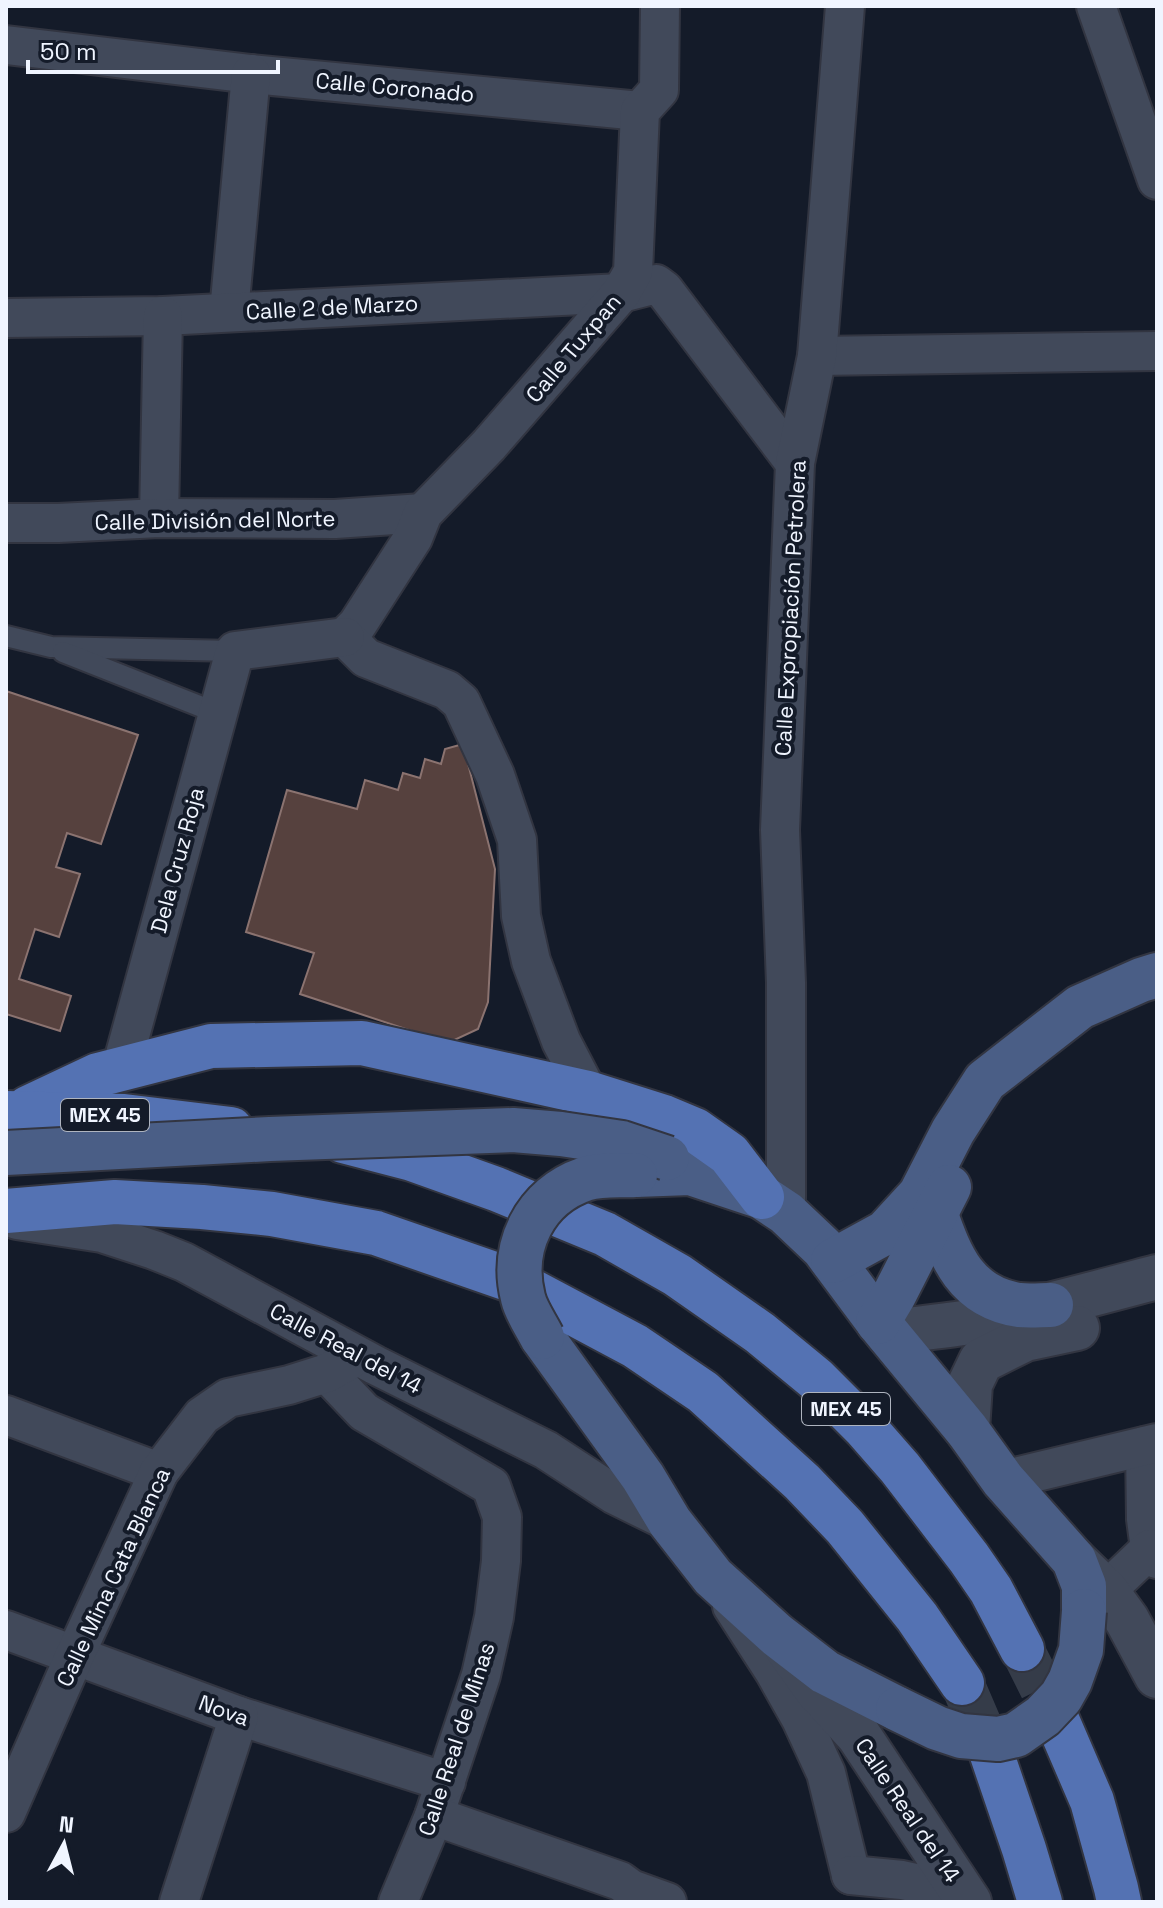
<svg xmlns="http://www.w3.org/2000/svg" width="1163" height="1908" font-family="'Space Grotesk',sans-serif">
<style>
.building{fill:#56413e;stroke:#8b7370;stroke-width:2}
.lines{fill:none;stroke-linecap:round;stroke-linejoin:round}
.primary-tunnel{stroke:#353c49;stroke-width:44;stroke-dasharray:44 22;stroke-linecap:butt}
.service-casing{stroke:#323541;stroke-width:24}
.minor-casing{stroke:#323541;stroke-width:42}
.tertiary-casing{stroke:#323541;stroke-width:48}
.secondary-casing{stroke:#323541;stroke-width:48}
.primary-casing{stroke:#323541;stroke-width:48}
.service{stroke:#41495a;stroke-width:20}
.minor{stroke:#41495a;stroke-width:38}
.tertiary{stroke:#41495a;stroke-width:44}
.secondary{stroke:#4a5e86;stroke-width:44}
.primary{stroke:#5472b3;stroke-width:44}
.secondary-bridge-casing{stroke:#323541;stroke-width:48;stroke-linecap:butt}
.secondary-bridge{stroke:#4a5e86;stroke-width:44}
.labels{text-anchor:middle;stroke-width:8;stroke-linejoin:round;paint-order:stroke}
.shield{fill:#141b29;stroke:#aeb4bf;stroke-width:2}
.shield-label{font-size:20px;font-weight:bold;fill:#f0f5ff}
.street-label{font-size:22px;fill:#f0f5ff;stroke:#141b29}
</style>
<rect width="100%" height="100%" fill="#141b29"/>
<!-- building -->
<g class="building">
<polygon points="6,691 138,735 101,844 67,833 56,867 80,874 59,937 35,929 19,979 71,996 60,1031 6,1014"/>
<polygon points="463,744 495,869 488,1002 478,1029 448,1043 300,994 314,953 246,932 287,790 357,809 365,780 398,790 403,773 420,778 425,759 441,764 445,749"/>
</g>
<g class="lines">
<!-- primary-tunnel -->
<g class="primary-tunnel">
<polyline points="1022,1649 1055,1715"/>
<polyline points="962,1683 989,1746"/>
</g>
<!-- service casing -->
<g class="service-casing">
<g id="service">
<polyline points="6,636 51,647 235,651"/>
<polyline points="63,652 217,713"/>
</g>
</g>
<!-- minor casing -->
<g class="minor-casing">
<g id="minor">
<polyline points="1096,6 1157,180"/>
<polyline points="6,45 251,74 640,111"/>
<polyline points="229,312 251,74"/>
<polyline points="6,318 163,316 621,293 656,284 664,290 795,463"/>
<polyline points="817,356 1157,351"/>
<polyline points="159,518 163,316"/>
<polyline points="6,523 58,523 159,518 335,519 423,513"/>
<polyline points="345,637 357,625 413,538 423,513 489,445 621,293 633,272 640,111 659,90 660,6"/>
<polyline points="345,637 366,658 447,690 461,702 495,775 517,840 521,916 531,961 561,1041 588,1093"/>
<polyline points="121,1069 235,651 345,637"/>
<polyline points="786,1213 786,983 780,830 795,463 817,356 845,6"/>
<polyline points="17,1220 102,1233 154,1250 184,1262 375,1365 546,1450 615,1495 670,1522"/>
<polyline points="327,1373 364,1412 491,1486 502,1517 501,1561 494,1617 481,1675 434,1816 398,1902"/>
<polyline points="6,1415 159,1472"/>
<polyline points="1145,1446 1146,1519 1150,1549"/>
<polyline points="1003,1480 1157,1443"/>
<polyline points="1106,1591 1150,1549 1157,1559"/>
<polyline points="732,1606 774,1671 801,1719 826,1773 851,1875"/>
<polyline points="6,1630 239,1716 446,1782"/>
<polyline points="6,1813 75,1655 159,1472 202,1416 228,1398 289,1385 327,1373 350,1360"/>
<polyline points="434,1816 620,1881 631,1889 667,1902"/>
<polyline points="851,1875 902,1880 966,1894"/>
<polyline points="179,1902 239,1716"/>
</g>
</g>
<!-- tertiary casing -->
<g class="tertiary-casing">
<g id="tertiary">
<path d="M888,1334C913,1328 938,1327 963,1323C1028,1312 1093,1294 1157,1277"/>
<polyline points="967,1430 970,1384 981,1361 1025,1339 1077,1328"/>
<polyline points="1074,1560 1106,1591 1127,1620 1157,1676"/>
<polyline points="787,1648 817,1690 859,1736 969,1902"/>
</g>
</g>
<!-- secondary casing -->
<g class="secondary-casing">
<g id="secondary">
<polyline points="635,1175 690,1173 762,1197 786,1213 823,1248 878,1322 967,1430 1003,1480 1074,1560 1084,1586 1084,1611"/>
<path d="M935,1212C951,1258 966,1297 1019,1305C1030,1306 1041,1305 1051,1305"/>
<polyline points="833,1261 886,1232 920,1195 953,1131 985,1081 1080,1007 1141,980 1157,975"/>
<polyline points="878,1322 894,1295 949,1187"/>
<polyline points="542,1337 643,1477 670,1522 713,1577 777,1635 825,1672 898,1709"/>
</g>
</g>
<!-- primary casing -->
<g class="primary-casing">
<g id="primary">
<polyline points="28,1108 98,1075 211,1046 362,1043 588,1093 664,1117 695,1130 729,1154 762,1197"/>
<polyline points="6,1113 124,1116 231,1129"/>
<polyline points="343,1141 412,1159 496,1189 605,1234 677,1275 760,1333 816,1379 865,1428 900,1468 969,1558 991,1590 1022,1649"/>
<polyline points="6,1211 115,1202 202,1207 272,1214 376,1233 511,1280 635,1346 703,1392 802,1482 845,1527 917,1617 962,1683"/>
<polyline points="1055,1715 1092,1801 1116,1888 1119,1902"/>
<polyline points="989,1746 1024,1849 1040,1902"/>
</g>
</g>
<!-- service -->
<use href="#service" class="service"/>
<!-- minor -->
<use href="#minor" class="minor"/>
<!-- tertiary -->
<use href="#tertiary" class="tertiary"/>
<!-- secondary -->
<use href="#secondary" class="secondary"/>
<!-- primary -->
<use href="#primary" class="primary"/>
<!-- secondary-bridge casing -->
<g class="secondary-bridge-casing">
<g id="secondary-bridge">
<polyline points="6,1153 270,1139 513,1130 561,1134 622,1143 667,1158"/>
<path d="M542,1337C536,1325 526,1311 523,1298C510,1246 535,1196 585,1179C600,1174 619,1176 635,1175"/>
<polyline points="898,1709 937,1728 961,1736 998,1739 1016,1735 1043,1716 1061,1697 1070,1681 1081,1650 1084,1611"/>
</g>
</g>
<!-- secondary-bridge -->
<use href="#secondary-bridge" class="secondary-bridge"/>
</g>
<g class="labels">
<!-- shield labels -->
<g class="shield">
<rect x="61" y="1099" width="88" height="32" rx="6"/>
<rect x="802" y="1393" width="88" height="32" rx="6"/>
</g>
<g class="shield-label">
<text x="105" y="1122">MEX 45</text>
<text x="846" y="1416">MEX 45</text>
</g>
<!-- street labels -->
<g class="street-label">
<text transform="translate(395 87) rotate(5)" y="8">Calle Coronado</text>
<text transform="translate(332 307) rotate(-3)" y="8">Calle 2 de Marzo</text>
<text transform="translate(573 348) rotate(-50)" y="8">Calle Tuxpan</text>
<text transform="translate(215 520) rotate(-1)" y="8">Calle División del Norte</text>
<text transform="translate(790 608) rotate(-87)" y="8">Calle Expropiación Petrolera</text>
<text transform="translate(177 860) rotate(-75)" y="8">Dela Cruz Roja</text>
<text transform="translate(346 1348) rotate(28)" y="8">Calle Real del 14</text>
<text transform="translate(113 1577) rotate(-65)" y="8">Calle Mina Cata Blanca</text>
<text transform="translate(224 1710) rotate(20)" y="8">Nova</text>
<text transform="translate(456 1739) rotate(-72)" y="8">Calle Real de Minas</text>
<text transform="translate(908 1810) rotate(56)" y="8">Calle Real del 14</text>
</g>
</g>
<!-- border -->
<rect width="1163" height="1908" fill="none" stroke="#f0f5ff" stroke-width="16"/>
<!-- north arrow -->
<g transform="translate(64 1844) rotate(7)" stroke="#141b29" stroke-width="6" paint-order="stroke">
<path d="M0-6L14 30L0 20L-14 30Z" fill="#f0f5ff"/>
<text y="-12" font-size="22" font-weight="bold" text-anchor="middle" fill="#f0f5ff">N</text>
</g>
<!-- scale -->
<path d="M28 60v12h250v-12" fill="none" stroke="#f0f5ff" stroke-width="4"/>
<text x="40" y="60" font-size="24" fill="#f0f5ff" stroke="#141b29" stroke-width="6" paint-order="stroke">50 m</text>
</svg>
